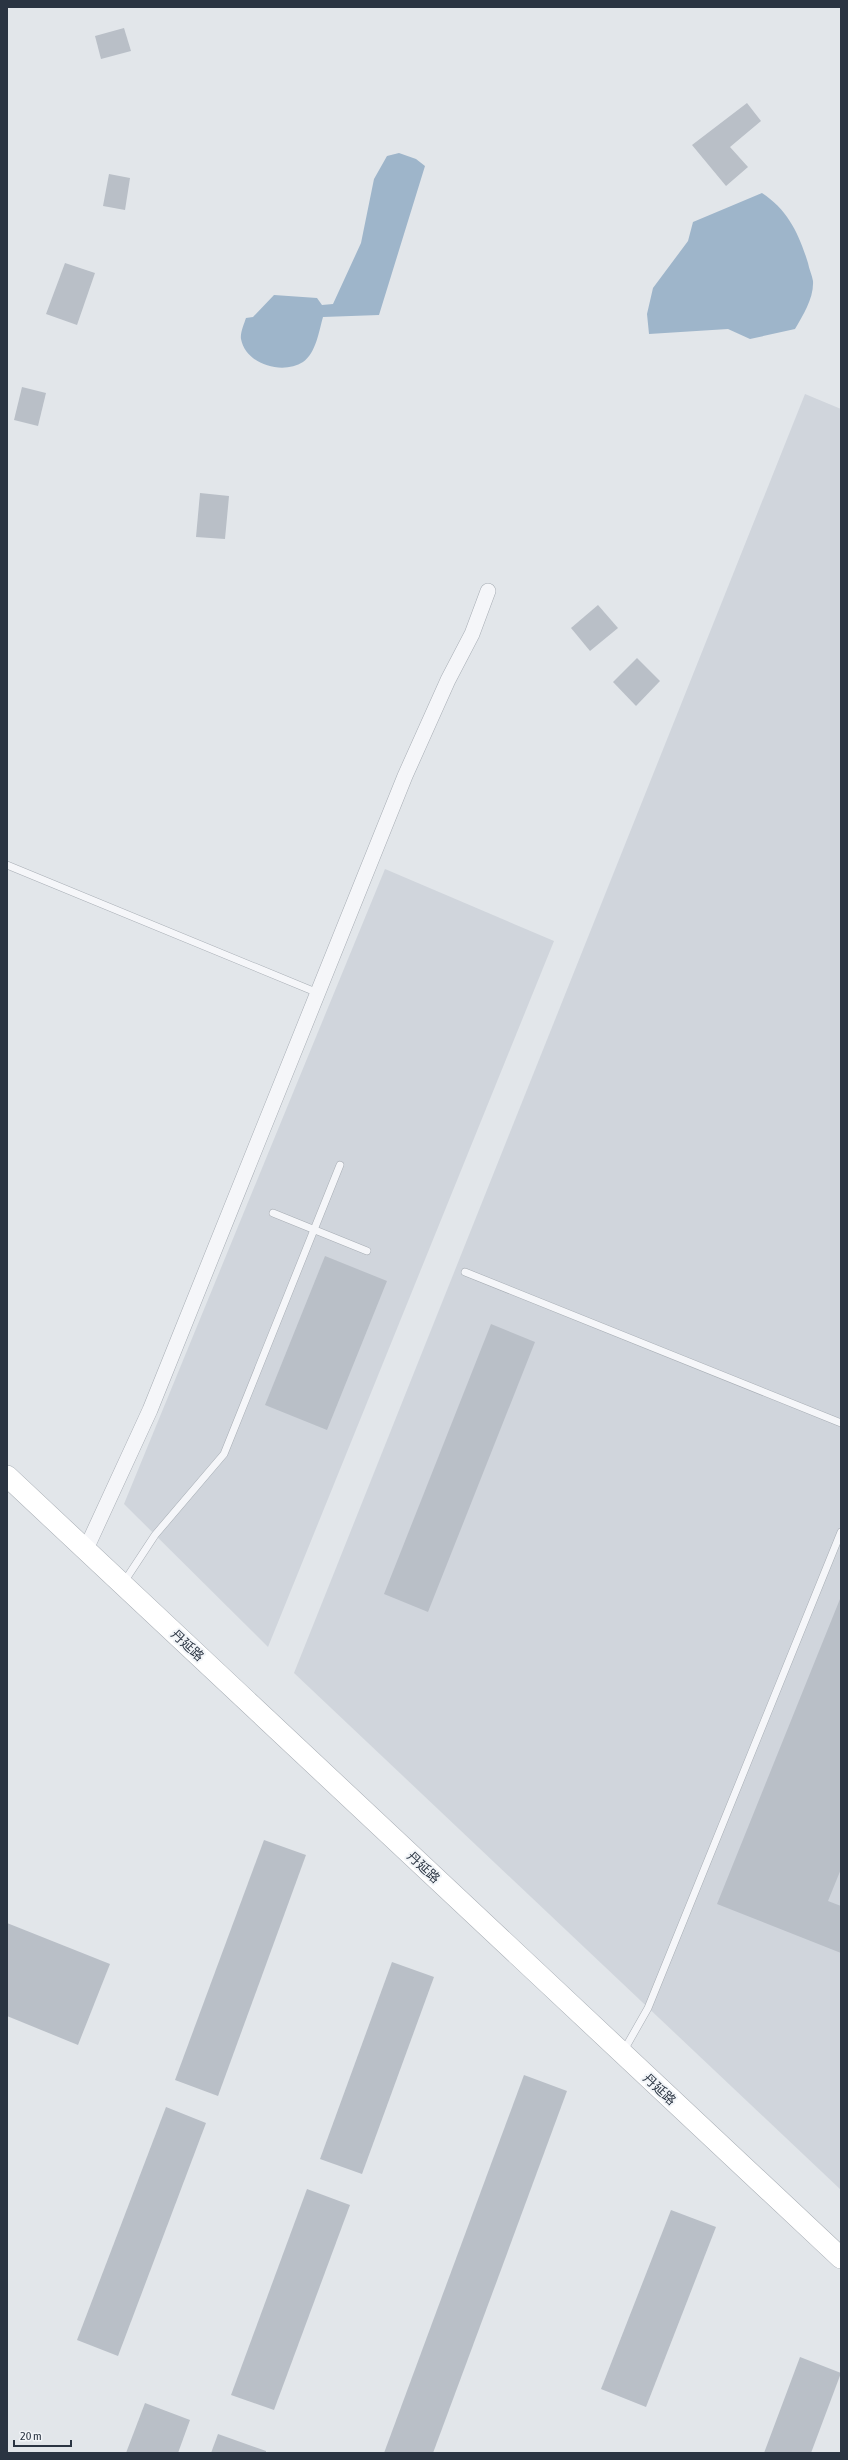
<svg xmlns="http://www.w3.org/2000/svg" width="848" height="2460" font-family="'Asap Condensed','Noto Sans SC',sans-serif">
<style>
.built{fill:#d0d5dc}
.water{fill:#9eb5ca}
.building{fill:#b9bfc7}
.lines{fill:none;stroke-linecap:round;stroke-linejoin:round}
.service-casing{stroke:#a7adb4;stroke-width:8}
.minor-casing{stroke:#a7adb4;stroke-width:16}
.secondary-casing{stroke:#a7adb4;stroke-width:22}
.service{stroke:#f5f6f9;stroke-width:7}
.minor{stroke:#f5f6f9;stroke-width:15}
.secondary{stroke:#fff;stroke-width:21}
.labels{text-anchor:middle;stroke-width:4;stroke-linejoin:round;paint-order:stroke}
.street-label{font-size:13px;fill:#2a3442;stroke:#f2f5f8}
</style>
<rect width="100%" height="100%" fill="#e2e6ea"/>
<!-- built -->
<g class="built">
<polygon points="805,394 841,409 841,2190 294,1673"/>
<polygon points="385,869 554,941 268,1647 124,1504"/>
</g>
<!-- water -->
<g class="water">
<path d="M399,153L416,159L425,166L379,315L323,317C319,331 316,353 303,362C283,375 246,365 241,339C240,333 244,324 246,318L253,317L274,295L317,298L322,305L333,304L361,243L374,179L387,156Z"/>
<path d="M762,193C788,210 799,234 808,263C809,269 812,275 813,281C814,298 803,315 795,329L750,339L728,329L649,334L647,314L653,288L688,241L693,222Z"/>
</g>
<!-- building -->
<g class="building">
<polygon points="124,28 131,51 101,59 95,36"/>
<polygon points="747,103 761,121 730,147 748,167 726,186 692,145"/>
<polygon points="109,174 130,178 125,210 103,206"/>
<polygon points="65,263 95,273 77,325 46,314"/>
<polygon points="22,387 46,393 38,426 14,420"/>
<polygon points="200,493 229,496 225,539 196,537"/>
<polygon points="598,605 618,628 590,651 571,628"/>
<polygon points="637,658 660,681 636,706 613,682"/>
<polygon points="325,1256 387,1281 327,1430 265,1405"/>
<polygon points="491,1324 535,1342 428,1612 384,1594"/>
<polygon points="840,1599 841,1869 828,1901 841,1906 841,1953 717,1904"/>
<polygon points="264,1840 306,1855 218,2096 175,2080"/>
<polygon points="7,1923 110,1964 78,2045 7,2016"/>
<polygon points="392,1962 434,1977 362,2174 320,2159"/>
<polygon points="524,2075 567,2091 495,2286 433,2453 384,2453"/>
<polygon points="166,2107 206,2123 118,2356 77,2340"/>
<polygon points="307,2189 350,2205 274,2410 231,2395"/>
<polygon points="671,2210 716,2227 646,2407 601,2389"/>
<polygon points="800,2357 841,2373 811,2453 764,2453"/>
<polygon points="145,2403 190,2420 178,2453 126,2453"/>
<polygon points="218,2434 266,2451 266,2453 211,2453"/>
</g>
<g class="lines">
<!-- service casing -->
<g class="service-casing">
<g id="service">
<polyline points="7,865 318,993"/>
<polyline points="273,1213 367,1251"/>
<polyline points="465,1272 841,1423"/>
<polyline points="124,1582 155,1535 224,1454 340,1165"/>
<polyline points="623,2052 648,2008 841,1532"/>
</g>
</g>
<!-- minor casing -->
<g class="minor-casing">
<polyline id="minor" points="86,1549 150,1410 405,776 448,680 472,634 488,591"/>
</g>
<!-- secondary casing -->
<g class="secondary-casing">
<polyline id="secondary" points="7,1476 841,2258"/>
</g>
<!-- service -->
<use href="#service" class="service"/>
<!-- minor -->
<use href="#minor" class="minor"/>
<!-- secondary -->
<use href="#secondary" class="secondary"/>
</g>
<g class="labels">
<!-- street labels -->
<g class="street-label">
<text transform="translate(188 1645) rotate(43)" y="5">丹延路</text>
<text transform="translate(424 1867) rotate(43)" y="5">丹延路</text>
<text transform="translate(660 2089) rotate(43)" y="5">丹延路</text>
</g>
</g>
<!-- border -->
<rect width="848" height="2460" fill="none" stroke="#2a3442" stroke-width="16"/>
<!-- scale -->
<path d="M14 2440v6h57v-6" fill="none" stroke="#2a3442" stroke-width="2"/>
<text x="20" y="2440" font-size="12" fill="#2a3442" stroke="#f2f5f8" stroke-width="3" paint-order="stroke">20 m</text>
</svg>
